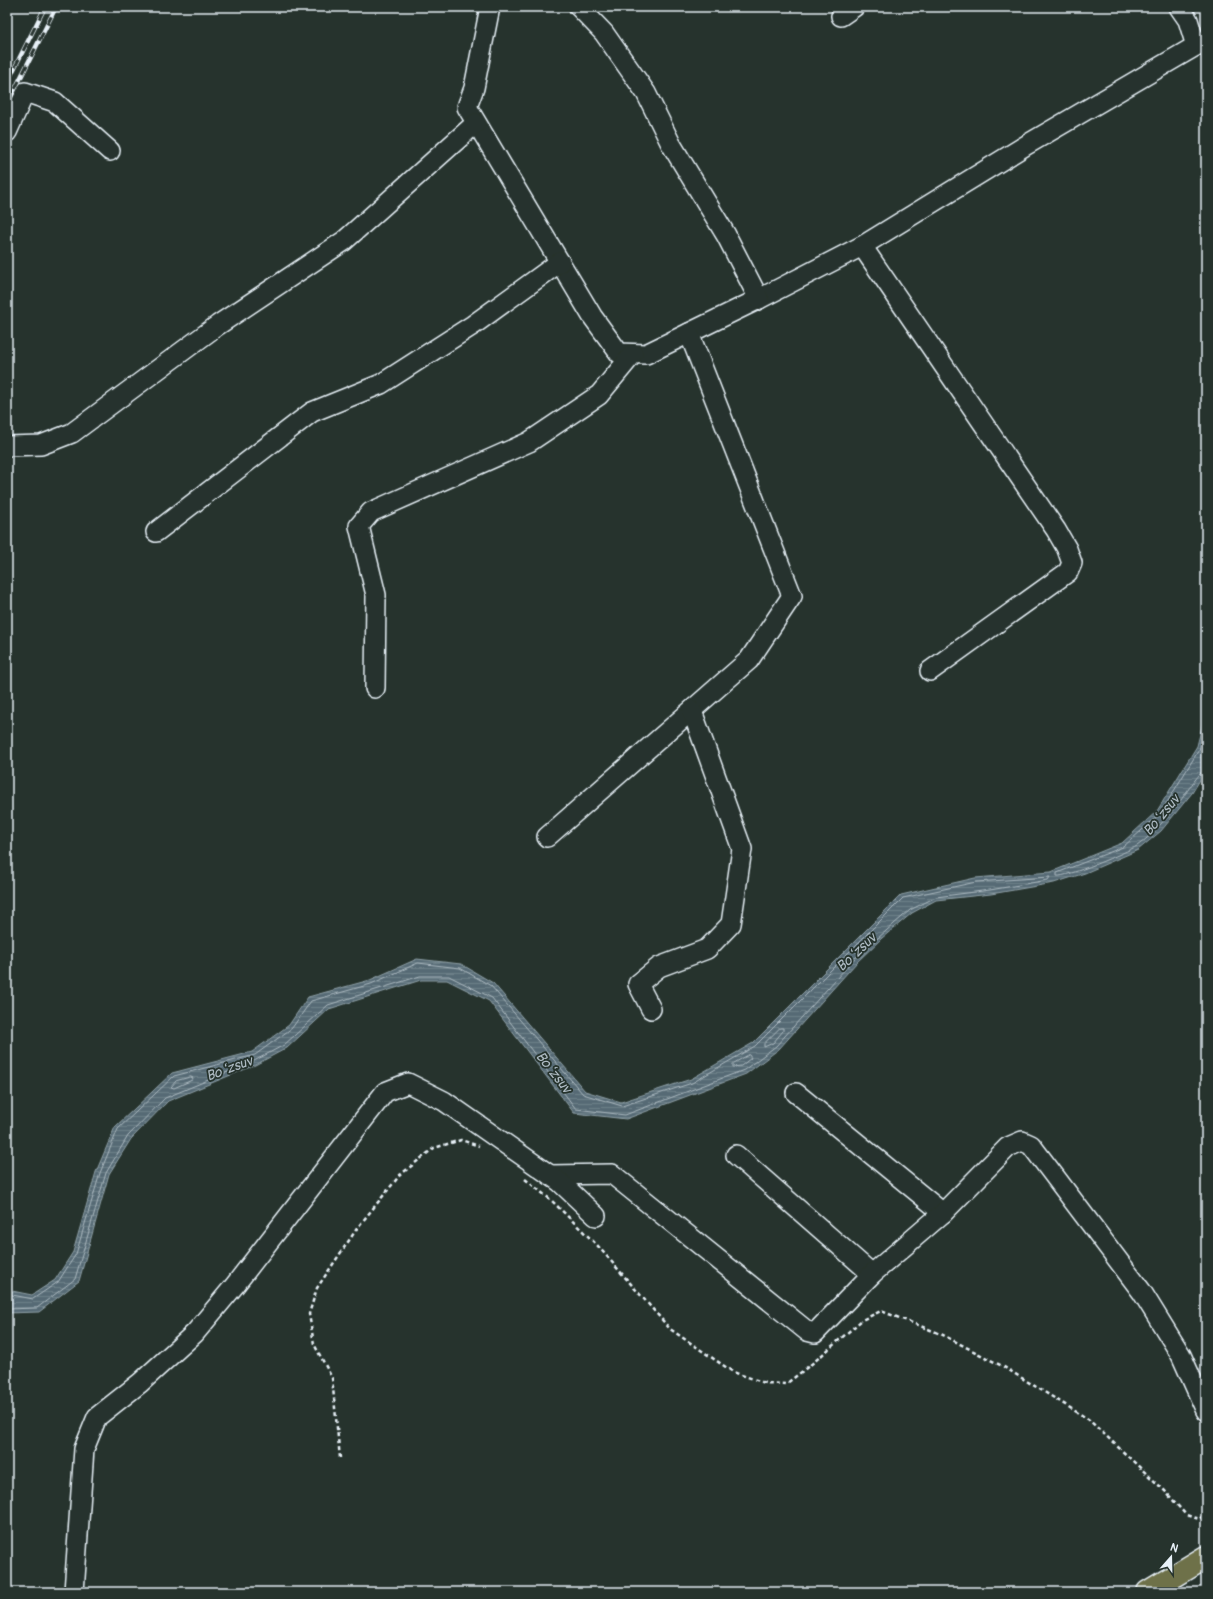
<svg xmlns="http://www.w3.org/2000/svg" width="1213" height="1599" font-family="Pangolin,sans-serif">
<style>
.water{fill:url(#water-rules);stroke:#90a1a9}
.lines{fill:none;stroke-linecap:round;stroke-linejoin:round}
.shore{stroke:#aebbc3;stroke-width:1}
.minor-casing{stroke:#e8f1f8;stroke-width:22}
.major-casing{stroke:#e8f1f8;stroke-width:25}
.path{stroke:#e8f1f8;stroke-width:2.5;stroke-dasharray:4 3;stroke-linecap:butt}
.minor{stroke:#26332d;stroke-width:19}
.major{stroke:#6e714a;stroke-width:22}
.rail-casing{stroke:#e8f1f8;stroke-width:4.5}
.rail{stroke:#26332d;stroke-width:3;stroke-dasharray:9;stroke-linecap:butt}
.labels{text-anchor:middle;stroke-width:3.5;stroke-linejoin:round;paint-order:stroke}
.water-label{font-size:14px;font-style:italic;fill:#aebbc3;stroke:#26332d}
</style>
<defs>
<pattern id="water-rules" width="6" height="5" patternUnits="userSpaceOnUse"><rect width="6" height="5" fill="#566b74"/><path d="M0 2.5h6" fill="none" stroke="#6e8189"/></pattern>
</defs>
<rect width="100%" height="100%" fill="#26332d"/>
<filter id="ink" filterUnits="userSpaceOnUse"><feTurbulence type="fractalNoise" baseFrequency=".025" numOctaves="2"/><feDisplacementMap in="SourceGraphic" scale="8" xChannelSelector="R" yChannelSelector="G"/><feConvolveMatrix kernelMatrix="1 2 1 2 8 2 1 2 1" color-interpolation-filters="sRGB"/></filter>
<g filter="url(#ink)">
<!-- water -->
<polygon class="water" points="1206,710 1206,770 1192,793 1161,831 1138,850 1085,873 1054,883 991,894 936,900 912,913 882,938 857,962 779,1049 746,1074 626,1119 574,1113 489,1001 447,980 421,980 329,1009 287,1048 255,1065 168,1101 131,1139 109,1174 79,1281 39,1312 7,1313 7,1290 32,1295 55,1280 73,1252 96,1172 115,1127 172,1073 252,1052 289,1025 308,997 370,980 417,959 461,964 493,983 585,1091 621,1102 691,1079 753,1043 901,895 975,878 1051,872 1122,843 1157,811 1197,746"/>
<g class="lines">
<!-- shore -->
<g class="shore">
<path d="M1206,724L1200,748L1160,814L1123,847L1057,873V876C1065,878 1127,852 1137,846C1153,835 1165,819 1178,804C1183,798 1200,770 1206,769"/>
<polygon points="780,1028 783,1028 783,1031 773,1043 764,1047 764,1044"/>
<polygon points="749,1055 751,1058 741,1066 733,1067 733,1064"/>
<polygon points="191,1077 193,1078 192,1080 174,1088 171,1087 176,1081"/>
<polyline points="7,1294 33,1299 58,1282 76,1254 100,1173 118,1129 174,1076 255,1055 292,1028 311,1001 371,984 418,963 460,968 491,986 583,1094 622,1106 692,1083 755,1046 903,898 976,882 1050,877 1048,880 990,890 936,897 910,910 854,959 776,1046 744,1070 625,1115 576,1109 492,998 449,976 420,976 328,1005 284,1045 254,1061 165,1098 128,1136 106,1173 75,1279 37,1308 7,1309"/>
</g>
<!-- minor casing -->
<g class="minor-casing">
<g id="minor">
<polyline points="490,7 474,88 467,107 592,316 619,353 646,354 759,299 862,246 1028,144 1206,40"/>
<polyline points="579,7 604,33 646,93 671,144 726,235 759,299"/>
<polyline points="1179,7 1188,20 1196,46"/>
<polyline points="841,16 854,7"/>
<polyline points="7,132 25,92 55,102 110,151"/>
<polyline points="862,246 1056,530 1067,549 1072,563 1068,572 930,671"/>
<polyline points="7,446 41,445 72,433 218,325 344,241 476,123"/>
<polyline points="156,532 312,412 381,384 473,325 560,262"/>
<polyline points="375,688 376,595 359,526 371,512 529,442 599,395 633,354"/>
<polyline points="547,837 749,660 792,596 689,333"/>
<polyline points="651,1009 638,984 659,967 707,949 731,924 742,849 692,711"/>
<polyline points="796,1093 943,1213"/>
<polyline points="736,1155 872,1274"/>
<polyline points="550,1175 612,1174 807,1331 815,1333 872,1274 943,1213 1008,1147 1022,1141 1031,1145 1142,1292 1181,1355 1206,1411"/>
<polyline points="74,1592 84,1449 97,1417 140,1383 195,1333 235,1285 385,1092 408,1083 444,1101 560,1182 596,1216"/>
</g>
</g>
<!-- major casing -->
<g class="major-casing">
<polyline id="major" points="1148,1592 1206,1557"/>
</g>
<!-- path -->
<g class="path">
<polyline points="525,1179 551,1200 597,1245 670,1329 733,1372 765,1383 786,1384 814,1362 862,1320 881,1311 941,1334 1004,1367 1088,1419 1165,1491 1186,1515 1199,1519 1206,1514"/>
<polyline points="340,1458 332,1378 314,1344 309,1314 317,1288 358,1227 400,1175 434,1148 461,1140 479,1146"/>
</g>
<!-- minor -->
<use href="#minor" class="minor"/>
<!-- major -->
<use href="#major" class="major"/>
<!-- rail casing -->
<g class="rail-casing">
<g id="rail">
<polyline points="7,83 45,7"/>
<polyline points="7,105 56,7"/>
</g>
</g>
<!-- rail -->
<use href="#rail" class="rail"/>
</g>
</g>
<g class="labels">
<!-- water labels -->
<g class="water-label">
<text transform="translate(1161 815) rotate(-50)" y="5">Boʻzsuv</text>
<text transform="translate(856 952) rotate(-43)" y="5">Boʻzsuv</text>
<text transform="translate(229 1068) rotate(-20)" y="5">Boʻzsuv</text>
<text transform="translate(554 1072) rotate(52)" y="5">Boʻzsuv</text>
</g>
</g>
<!-- margin -->
<rect width="1213" height="1599" fill="none" stroke="#26332d" stroke-width="24"/>
<rect x="12" y="12" width="1189" height="1575" fill="none" stroke="#e8f1f8" stroke-width="1.5" filter="url(#ink)"/>
<!-- north arrow -->
<g transform="translate(1171 1557) rotate(20)" stroke="#26332d" stroke-width="3" paint-order="stroke">
<path d="M0-3L7 15L0 10L-7 15Z" fill="#e8f1f8"/>
<text y="-6" font-size="11" font-weight="bold" text-anchor="middle" fill="#e8f1f8">N</text>
</g>
</svg>
